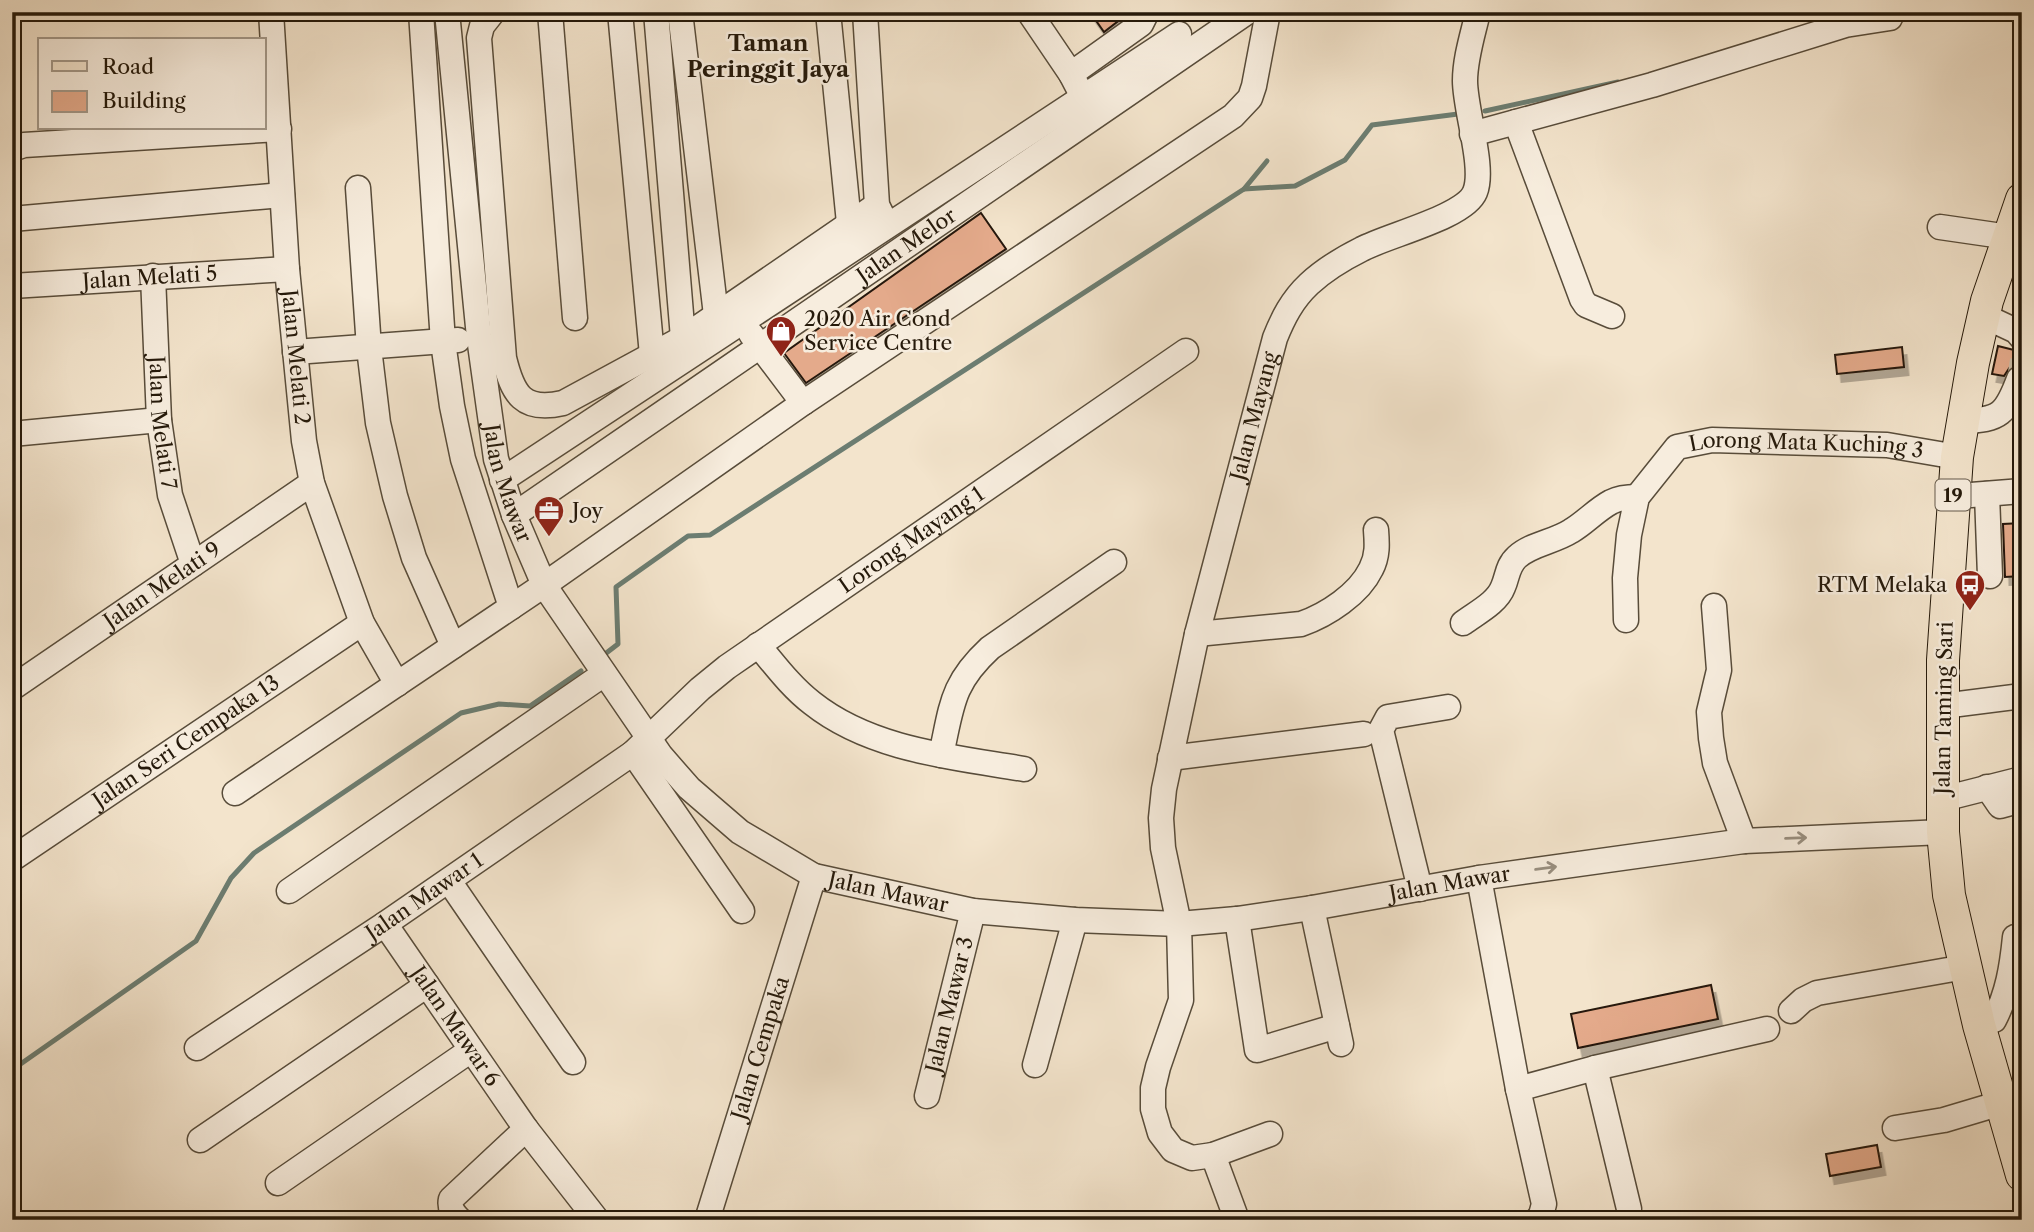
<svg xmlns="http://www.w3.org/2000/svg" width="2034" height="1232" font-family="'Libre Caslon Text',serif">
<style>
.lines{fill:none;stroke-linecap:round;stroke-linejoin:round}
.stream{stroke:#6c7d71;stroke-width:5}
.building{fill:#e4aa8b;stroke:#25190a;stroke-width:2;filter:url(#shadow)}
.minor-tunnel{stroke:#cabba5;stroke-width:24;stroke-dasharray:24 12;stroke-linecap:butt}
.minor-casing{stroke:#584c3a;stroke-width:27}
.major-casing{stroke:#25190a;stroke-width:34}
.minor{stroke:#f7edde;stroke-width:24}
.major{stroke:#f3e4cc;stroke-width:32}
.oneway{stroke:#988e7f}
.labels{text-anchor:middle;stroke-width:5;stroke-linejoin:round;paint-order:stroke}
.shield{fill:#f7edde;stroke:#64594a;stroke-width:2}
.shield-label{font-size:19px;font-weight:bold;fill:#25190a}
.street-label{font-size:21px;fill:#25190a;stroke:#f7edde}
.poi-label{font-size:21px;fill:#25190a;stroke:#f7edde;text-anchor:start}
.neighbourhood-label{font-size:23px;font-weight:bold;fill:#25190a;stroke:#f7edde}
</style>
<defs>
<filter id="shadow"><feDropShadow dx="4.5" dy="8" stdDeviation="0" flood-color="#0004"/></filter>
</defs>
<rect width="100%" height="100%" fill="#f3e4cc"/>
<filter id="stains"><feTurbulence type="fractalNoise" baseFrequency=".00286" numOctaves="4"/><feColorMatrix values="0 0 0 0 .2 0 0 0 0 .09 0 0 0 0 .02 0 0 0 .5 -.17"/></filter>
<radialGradient id="worn" r=".72"><stop offset=".6" stop-color="#630" stop-opacity="0"/><stop offset="1" stop-color="#630" stop-opacity=".3"/></radialGradient>
<g class="lines">
<!-- stream -->
<g class="stream">
<polyline points="1485,111 1618,82"/>
<polyline points="1244,189 1267,161"/>
<polyline points="605,654 618,644 616,587 688,536 710,535 1244,189 1295,186 1345,160 1372,125 1458,114"/>
<polyline points="12,1070 196,941 231,878 254,853 461,713 499,704 530,706 581,671"/>
</g>
</g>
<!-- building -->
<g class="building">
<polygon points="1090,12 1130,12 1104,32"/>
<polygon points="981,213 1006,249 806,383 784,353"/>
<polygon points="1998,346 2022,352 2022,365 2010,367 2004,376 1992,374"/>
<polygon points="1902,347 1904,367 1837,374 1835,355"/>
<polygon points="2022,523 2022,576 2005,577 2003,524"/>
<polygon points="1711,985 1718,1019 1578,1048 1571,1014"/>
<polygon points="1877,1145 1881,1167 1830,1176 1826,1154"/>
</g>
<g class="lines">
<!-- minor-tunnel -->
<polyline class="minor-tunnel" points="2019,379 2022,360"/>
<!-- minor casing -->
<g class="minor-casing">
<g id="minor">
<path id="s1" d="M271,12L287,269L304,441L312,483L362,623L397,684"/>
<polyline points="421,12 443,342 452,406 463,459 511,607"/>
<path id="s2" d="M447,12L479,337L496,459L514,515L544,585L661,756L689,788L740,832L814,876L973,911L1075,920L1179,924L1237,919L1312,908L1479,878L1744,841L1943,832"/>
<path d="M493,12L482,26L479,38L504,358C513,395 523,412 563,403L683,338L877,205"/>
<polyline points="550,12 575,318"/>
<polyline points="620,12 652,355"/>
<polyline points="656,12 683,338 689,348"/>
<polyline points="680,12 716,315"/>
<polyline points="828,12 849,223"/>
<polyline points="865,12 877,205 884,219"/>
<polyline points="1029,12 1071,74 1083,97"/>
<polyline points="1071,74 1141,24 1147,12"/>
<polyline points="1516,122 1582,299 1586,305 1612,316"/>
<polyline points="1472,134 1652,85 1845,25 1890,18"/>
<polyline points="12,149 24,145 279,129"/>
<polyline points="358,188 369,348 378,423 395,496 414,558 453,646"/>
<polyline points="12,219 282,195"/>
<polyline points="1940,227 2009,237"/>
<path id="s3" d="M153,276L159,420L170,495L193,564"/>
<path id="s4" d="M12,286L287,269"/>
<polyline points="1984,316 2016,331 2022,338"/>
<polyline points="751,334 803,403"/>
<polyline points="295,352 458,340"/>
<path d="M1963,421C2000,420 2006,414 2019,379"/>
<polyline points="12,434 159,420"/>
<polyline points="502,480 1179,34"/>
<polyline points="1987,494 1990,576"/>
<polyline points="1971,495 2022,491"/>
<path id="s5" d="M514,515L1247,12"/>
<polyline points="1714,606 1719,670 1709,712 1711,738 1715,763 1744,841"/>
<path id="s6" d="M1626,620L1625,578L1629,535L1637,497L1677,447L1712,440L1887,445L1957,457"/>
<path d="M1463,623C1476,613 1497,603 1503,587C1508,576 1507,566 1517,557C1531,544 1554,542 1571,531C1585,523 1596,510 1611,502C1619,498 1628,497 1637,497"/>
<path d="M1197,634L1301,624C1327,615 1359,594 1371,569C1378,556 1377,543 1376,530"/>
<path d="M758,645C775,665 791,687 812,703C871,750 953,757 1024,769"/>
<path id="s7" d="M12,688L312,483"/>
<polyline points="1943,706 2022,696"/>
<polyline points="633,753 742,911"/>
<path d="M941,755C952,706 951,684 990,648L1114,562"/>
<polyline points="1170,758 1364,734"/>
<polyline points="1987,787 2000,806 2022,800"/>
<polyline points="235,793 544,585 803,403 1233,116 1250,98 1254,86 1268,12"/>
<polyline points="1943,799 2022,779"/>
<path id="s8" d="M12,859L362,623"/>
<polyline points="1479,878 1518,1089 1544,1204 1541,1215 1537,1220"/>
<polyline points="449,881 573,1062"/>
<polyline points="1420,889 1381,730 1388,717 1448,707"/>
<polyline points="289,891 604,674"/>
<polyline points="1312,908 1341,1044"/>
<polyline points="1237,919 1257,1050 1337,1026"/>
<path id="s9" d="M385,924L526,1129L597,1220"/>
<polyline points="1791,1011 1803,1000 1817,993 1965,967"/>
<path d="M1994,1020C2008,993 2012,967 2015,937"/>
<path id="s10" d="M197,1048L385,924L633,753L700,689L727,667L1186,351"/>
<polyline points="1035,1065 1075,920"/>
<polyline points="1595,1068 1629,1209"/>
<polyline points="1518,1089 1595,1068 1767,1029"/>
<path id="s11" d="M927,1096L973,911"/>
<polyline points="1895,1128 1944,1120 2001,1103"/>
<path id="s12" d="M1270,1134L1213,1155L1192,1158L1173,1150L1160,1133L1153,1109V1088L1158,1067L1181,1000L1179,924L1163,848L1161,818L1164,789L1197,634L1275,338C1283,318 1292,300 1309,284C1324,270 1344,258 1362,249C1388,235 1465,217 1475,192C1485,168 1465,110 1465,81C1465,58 1473,34 1478,12"/>
<polyline points="200,1140 427,985"/>
<polyline points="1213,1155 1237,1220"/>
<polyline points="278,1183 471,1050"/>
<path d="M460,1220C453,1213 449,1208 451,1199L526,1129"/>
<path id="s13" d="M707,1220L814,876"/>
</g>
</g>
<!-- major casing -->
<g class="major-casing">
<polyline id="major" points="2022,199 1987,301 1973,363 1957,457 1943,660 1943,832 1949,895 1979,1025 2022,1175"/>
</g>
<!-- minor -->
<use href="#minor" class="minor"/>
<!-- major -->
<use href="#major" class="major"/>
</g>
<!-- one-way arrows -->
<defs><path id="oneway-shaft" d="M-6 0H5M1.5-3L5.5 0L1.5 3" fill="none" stroke-width="1.6" stroke-linecap="round" stroke-linejoin="round" transform="scale(1.75)"/></defs>
<g class="oneway">
<use href="#oneway-shaft" transform="translate(1796 838) rotate(-2)"/>
<use href="#oneway-shaft" transform="translate(1546 868) rotate(-8)"/>
</g>
<!-- icons -->
<defs>
<g id="shop-pin" transform="scale(1.575)"><path d="M0 17L-7.5 6A9.5 9.5 0 1 1 7.5 6Z" fill="#8f2418" stroke="#f7edde"/><path d="M-5-2.5h2.3a2.7 3.5 0 0 1 5.4 0H5L5.5 6h-11ZM-1.5-2.5h3a1.5 2.3 0 0 0-3 0Z" fill="#fff"/></g>
<g id="office-pin" transform="scale(1.575)"><path d="M0 17L-7.5 6A9.5 9.5 0 1 1 7.5 6Z" fill="#8f2418" stroke="#f7edde"/><path d="M-6-3h4V-5.5h4V-3h4V5H-6ZM-1-4.5V-3h2v-1.5ZM-6 0V1H6V0Z" fill="#fff"/></g>
<g id="bus-pin" transform="scale(1.575)"><path d="M0 17L-7.5 6A9.5 9.5 0 1 1 7.5 6Z" fill="#8f2418" stroke="#f7edde"/><path d="M-5-6H5V4H4V6H2V4H-2V6H-4V4H-5ZM-3.5-4V0h7V-4ZM-3.5 1.2v1.5H-2V1.2ZM2 1.2v1.5H3.5V1.2Z" fill="#fff"/></g>
</defs>
<g fill-rule="evenodd">
<use href="#shop-pin" x="781" y="331"/>
<use href="#office-pin" x="549" y="511"/>
<use href="#bus-pin" x="1970" y="585"/>
</g>
<g class="labels">
<!-- shield labels -->
<rect class="shield" x="1935.5" y="479.5" width="35" height="31" rx="5"/>
<g class="shield-label">
<text x="1953" y="502">19</text>
</g>
<!-- street labels -->
<g class="street-label">
<text dy="7" stroke="none"><textPath href="#s5" startOffset="476">Jalan Melor</textPath></text>
<text dy="7" stroke="none"><textPath href="#s4" startOffset="138">Jalan Melati 5</textPath></text>
<text dy="7" stroke="none"><textPath href="#s1" startOffset="346">Jalan Melati 2</textPath></text>
<text dy="7" stroke="none"><textPath href="#s12" startOffset="859">Jalan Mayang</textPath></text>
<text dy="7" stroke="none"><textPath href="#s3" startOffset="147">Jalan Melati 7</textPath></text>
<text dy="7" stroke="none"><textPath href="#s6" startOffset="318">Lorong Mata Kuching 3</textPath></text>
<text dy="7" stroke="none"><textPath href="#s2" startOffset="476">Jalan Mawar</textPath></text>
<text dy="7" stroke="none"><textPath href="#s10" startOffset="878">Lorong Mayang 1</textPath></text>
<text dy="7" stroke="none"><textPath href="#s7" startOffset="182">Jalan Melati 9</textPath></text>
<text transform="translate(1944 708) rotate(-89)" y="7">Jalan Taming Sari</text>
<text dy="7" stroke="none"><textPath href="#s8" startOffset="210">Jalan Seri Cempaka 13</textPath></text>
<text dy="7" stroke="none"><textPath href="#s2" startOffset="1631">Jalan Mawar</textPath></text>
<text dy="7" stroke="none"><textPath href="#s2" startOffset="1064">Jalan Mawar</textPath></text>
<text dy="7" stroke="none"><textPath href="#s10" startOffset="273">Jalan Mawar 1</textPath></text>
<text dy="7" stroke="none"><textPath href="#s11" startOffset="94">Jalan Mawar 3</textPath></text>
<text dy="7" stroke="none"><textPath href="#s9" startOffset="124">Jalan Mawar 6</textPath></text>
<text dy="7" stroke="none"><textPath href="#s13" startOffset="180">Jalan Cempaka</textPath></text>
</g>
<!-- poi labels -->
<g class="poi-label">
<text x="804" y="326">2020 Air Cond<tspan x="804" dy="24">Service Centre</tspan></text>
<text x="572" y="518">Joy</text>
<text x="1947" y="592" text-anchor="end">RTM Melaka</text>
</g>
<!-- neighbourhood labels -->
<g class="neighbourhood-label">
<text x="768" y="51">Taman<tspan x="768" dy="26">Peringgit Jaya</tspan></text>
</g>
</g>
<!-- margin -->
<rect width="2034" height="1232" fill="none" stroke="#f3e4cc" stroke-width="42"/>
<rect x="14" y="14" width="2006" height="1204" fill="none" stroke="#25190a" stroke-width="3.5"/>
<rect x="21" y="21" width="1992" height="1190" fill="none" stroke="#25190a" stroke-width="2"/>
<!-- legend -->
<rect x="38" y="38" width="228" height="91" fill="#f7edde" stroke="#a39889" stroke-width="2"/>
<rect x="52" y="61" width="35" height="10" fill="#f3e4cc" stroke="#a39889" stroke-width="2"/>
<text x="102" y="74" font-size="21" fill="#25190a">Road</text>
<rect x="52" y="91" width="35" height="21" fill="#e4aa8b" stroke="#a39889" stroke-width="2"/>
<text x="102" y="108" font-size="21" fill="#25190a">Building</text>
<rect width="100%" height="100%" filter="url(#stains)"/>
<rect width="100%" height="100%" fill="url(#worn)"/>
</svg>
